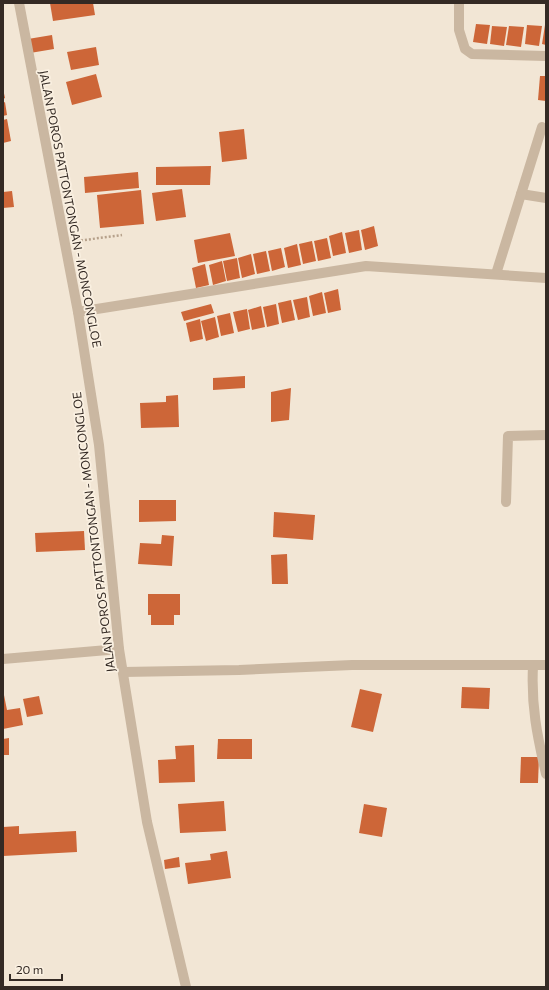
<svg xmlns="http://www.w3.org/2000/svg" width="549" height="990" font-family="Commissioner,sans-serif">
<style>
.building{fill:#cd6638}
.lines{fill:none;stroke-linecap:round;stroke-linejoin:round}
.path{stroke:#b6a18b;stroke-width:2.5;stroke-dasharray:2 2;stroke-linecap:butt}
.minor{stroke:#cab7a1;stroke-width:10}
.tertiary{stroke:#cab7a1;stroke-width:10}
.labels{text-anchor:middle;stroke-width:3.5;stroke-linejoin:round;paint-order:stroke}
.street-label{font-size:12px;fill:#342a24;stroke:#faf0e1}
</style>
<rect width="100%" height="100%" fill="#f2e6d5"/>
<!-- building -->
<g class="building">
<polygon points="50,3 93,3 95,15 53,21"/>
<polygon points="476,24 490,25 487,44 473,42"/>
<polygon points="527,25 542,26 539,46 525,44"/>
<polygon points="545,25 546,25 546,45 542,44"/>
<polygon points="492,26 507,27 504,46 490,44"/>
<polygon points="509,26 524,27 521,47 506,45"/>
<polygon points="52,35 54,49 30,53 28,39"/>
<polygon points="96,47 99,65 71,70 67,52"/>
<polygon points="96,74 102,97 72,105 66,82"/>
<polygon points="540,76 546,76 546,101 538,100"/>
<polygon points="3,89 5,98 3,99"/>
<polygon points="5,102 7,115 3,116 3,103"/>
<polygon points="7,119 11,141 3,143 3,120"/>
<polygon points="244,129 247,159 222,162 219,132"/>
<polygon points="211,166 210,185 156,185 156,167"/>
<polygon points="138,172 139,188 85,193 84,177"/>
<polygon points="182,189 186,217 156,221 152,193"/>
<polygon points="141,190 144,224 100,228 97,195"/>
<polygon points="12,191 14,207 3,208 3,192"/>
<polygon points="374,226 378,246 365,250 361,230"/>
<polygon points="359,230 362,250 349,253 345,233"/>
<polygon points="342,232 346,253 333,256 329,236"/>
<polygon points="230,233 235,256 198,263 194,240"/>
<polygon points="327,238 331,258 318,261 314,241"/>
<polygon points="312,241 316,261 303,264 299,244"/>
<polygon points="297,244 301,265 288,268 284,248"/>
<polygon points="281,248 285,267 272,271 268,251"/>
<polygon points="266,251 270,271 257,274 253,254"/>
<polygon points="251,254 255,274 242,278 238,258"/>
<polygon points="237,258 240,278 227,281 223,261"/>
<polygon points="222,261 226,281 213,285 209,265"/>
<polygon points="205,264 209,285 196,288 192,268"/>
<polygon points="338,289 341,310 328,313 324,293"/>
<polygon points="322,292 326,313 313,316 309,296"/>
<polygon points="307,297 310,317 298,320 293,300"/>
<polygon points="291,300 295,320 282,323 278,303"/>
<polygon points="211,304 214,313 184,321 181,312"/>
<polygon points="276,304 279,324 267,327 263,307"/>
<polygon points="261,306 265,327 252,330 248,310"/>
<polygon points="247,309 250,329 238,332 233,312"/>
<polygon points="230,313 234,333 221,336 217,316"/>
<polygon points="215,317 219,337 206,341 201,321"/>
<polygon points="200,319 203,339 190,342 186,323"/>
<polygon points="245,376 245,388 213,390 213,378"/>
<polygon points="291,388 289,420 271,422 271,392"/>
<polygon points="178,395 179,427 141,428 140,403 166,402 166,396"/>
<polygon points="139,500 176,500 176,521 139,522"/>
<polygon points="274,512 315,515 313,540 273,537"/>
<polygon points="84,531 85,550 36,552 35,533"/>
<polygon points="162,535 174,536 172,566 138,564 140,543 161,544"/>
<polygon points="287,554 288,584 272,584 271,555"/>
<polygon points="148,594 180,594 180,615 174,615 174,625 151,625 151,615 148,615"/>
<polygon points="462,687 490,688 489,709 461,708"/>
<polygon points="360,689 382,694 373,732 351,727"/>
<polygon points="3,690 7,710 20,708 23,725 3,729"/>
<polygon points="39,696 43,714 27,717 23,699"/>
<polygon points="9,738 9,755 3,755 3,739"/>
<polygon points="218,739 252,739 252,759 217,759"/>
<polygon points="194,745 195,782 159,783 158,760 176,759 175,746"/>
<polygon points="521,757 539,757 538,783 520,783"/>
<polygon points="224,801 226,831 180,833 178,804"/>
<polygon points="364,804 387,808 382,837 359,833"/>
<polygon points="19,826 19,834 76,831 77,852 3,856 3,827"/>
<polygon points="227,851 231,878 188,884 185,863 211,860 210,854"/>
<polygon points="179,857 180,867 165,869 164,860"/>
</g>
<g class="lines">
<!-- path -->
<polyline class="path" points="77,241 122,235"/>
<!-- minor -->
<g class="minor">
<polyline points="459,3 459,30 465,49 472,54 546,56"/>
<polyline points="521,194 546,198"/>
<polyline points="496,274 542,127"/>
<polyline points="78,312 366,266 546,278"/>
<polyline points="506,502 508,436 546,435"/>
<polyline points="3,659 119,649"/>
<path d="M533,666C531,706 537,735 546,774"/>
<polyline points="123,672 239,670 352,665 546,665"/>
</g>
<!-- tertiary -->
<polyline class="tertiary" points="19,3 78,312 99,445 119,649 147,822 186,987"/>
</g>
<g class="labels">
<!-- street labels -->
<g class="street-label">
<text transform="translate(70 209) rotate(79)" y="4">JALAN POROS PATTONTONGAN - MONCONGLOE</text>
<text transform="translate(94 532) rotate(-97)" y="4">JALAN POROS PATTONTONGAN - MONCONGLOE</text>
</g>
</g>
<!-- border -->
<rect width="549" height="990" fill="none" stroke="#342a24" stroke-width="8"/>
<!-- scale -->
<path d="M10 974v6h52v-6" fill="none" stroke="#342a24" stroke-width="2"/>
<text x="16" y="974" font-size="12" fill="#342a24" stroke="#faf0e1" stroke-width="3" paint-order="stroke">20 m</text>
</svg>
